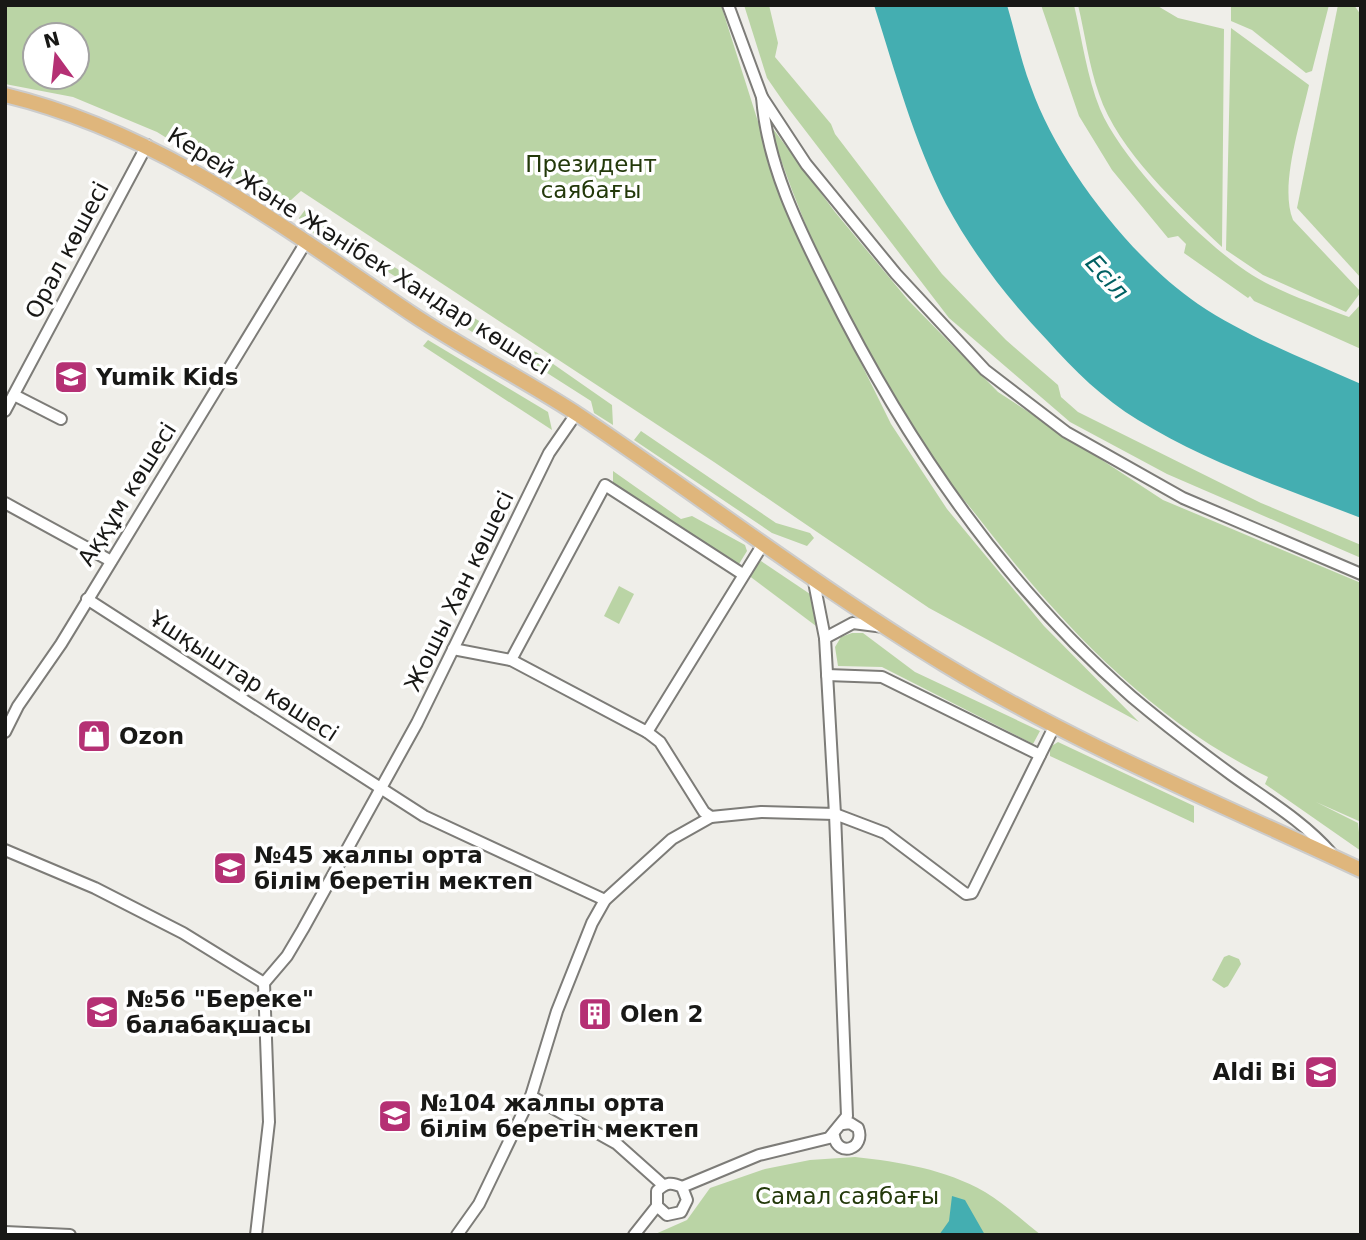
<svg xmlns="http://www.w3.org/2000/svg" width="1366" height="1240" font-family="'DejaVu Sans',sans-serif">
<style>
.green{fill:#bad4a5;fill-rule:evenodd}
.water{fill:#44aeb1}
.lines{fill:none;stroke-linecap:round;stroke-linejoin:round}
.minor-casing{stroke:#7d7c78;stroke-width:14}
.major-casing{stroke:#ccc;stroke-width:18}
.minor{stroke:#fff;stroke-width:10}
.major{stroke:#dfb67c;stroke-width:14}
.labels{text-anchor:middle;stroke-width:7;stroke-linejoin:round;paint-order:stroke}
.park-label{font-size:23px;fill:#23390a;stroke:#fff}
.street-label{font-size:23px;fill:#181816;stroke:#fff}
.poi-label{font-size:23px;font-weight:bold;fill:#181816;stroke:#fff;text-anchor:start}
.water-label{font-size:24px;font-style:italic;fill:#006062;stroke:#fff}
</style>
<rect width="100%" height="100%" fill="#efeee9"/>
<!-- green -->
<g class="green">
<path d="M5,5H721L787,213L891,424L947,509L1044,626L1139,722L929,608L714,462L301,191L281,209L157,132L73,97L5,84ZM35,35H77V77H35Z"/>
<polygon points="744,5 769,5 778,43 775,57 831,124 835,134 942,274 1006,340 1058,385 1061,397 1078,412 1261,503 1361,545 1361,558 1167,474 1070,422 949,318 785,104 767,78"/>
<path d="M1041,5H1074C1082,39 1087,77 1100,109C1122,161 1199,239 1246,271C1275,291 1316,304 1349,317L1361,304V349L1254,301L1250,296L1248,298L1184,253L1186,244L1178,236L1168,238L1112,170L1079,116Z"/>
<path d="M1078,5H1156L1178,18L1224,29L1222,247C1179,206 1118,151 1099,94C1089,66 1085,34 1078,5Z"/>
<polygon points="1231,5 1329,5 1312,71 1306,73 1252,30 1231,21"/>
<polygon points="1338,5 1354,5 1361,15 1361,278 1297,208"/>
<path d="M1231,28L1309,85C1301,122 1279,186 1293,220L1361,292L1346,312L1263,275L1226,250Z"/>
<path d="M768,122L835,212L908,300L998,392L1163,500L1361,583V822L1316,802L1358,823L1361,851L1265,784L1268,777C1155,723 1064,628 988,530C966,501 940,473 920,442C854,343 805,235 768,122Z"/>
<polygon points="305,210 523,349 536,352 612,405 613,425 594,413 591,401 533,364 524,364 417,298 409,285 364,257 353,258 328,245 301,223 299,218"/>
<polygon points="428,340 548,412 552,430 423,346"/>
<polygon points="641,431 776,523 810,533 814,538 807,546 772,533 634,440"/>
<polygon points="613,471 681,519 692,516 745,545 747,551 739,564 734,565 613,484"/>
<polygon points="761,561 810,594 816,626 748,575"/>
<polygon points="619,586 634,594 619,624 604,616"/>
<polygon points="852,633 863,633 915,672 1040,731 1033,744 882,667 838,666 835,647 841,637"/>
<polygon points="1058,742 1194,806 1194,823 1050,756 1050,747"/>
<polygon points="1229,955 1239,959 1241,964 1228,986 1224,988 1212,980 1224,957"/>
<path d="M855,1157C900,1162 945,1169 985,1192C1005,1204 1023,1221 1041,1235H653L687,1220L710,1188L765,1169L810,1160Z"/>
</g>
<!-- water -->
<g class="water">
<path d="M874,5H1007C1015,32 1021,61 1031,87C1058,164 1131,258 1198,304C1247,337 1307,360 1361,384V518C1286,489 1206,462 1138,420C1103,399 1074,370 1047,340C1008,299 973,254 946,204C914,142 895,71 874,5Z"/>
<polygon points="952,1196 965,1200 985,1235 939,1235 949,1221"/>
</g>
<g class="lines">
<!-- minor casing -->
<g class="minor-casing">
<g id="minor">
<polyline points="728,5 762,97 806,164 896,274 985,370 1066,432 1183,498 1361,574"/>
<path d="M762,97C767,164 798,227 828,286C904,439 1002,584 1132,697C1164,724 1198,750 1232,775C1267,800 1303,821 1332,854"/>
<polyline points="14,395 61,419"/>
<polyline points="5,411 147,145"/>
<polyline points="5,503 111,561"/>
<polyline points="744,575 605,485 511,660 647,732 763,544"/>
<polyline points="87,599 424,816 605,900"/>
<polyline points="825,638 853,623 884,627"/>
<polyline points="453,649 511,660"/>
<polyline points="827,675 882,677 1040,755"/>
<polyline points="5,732 18,706 61,644 306,242"/>
<polyline points="647,732 660,742 704,812 711,817"/>
<polyline points="5,850 95,888 183,933 264,983"/>
<polyline points="264,983 287,956 303,929 417,723 549,453 576,414"/>
<polyline points="531,1096 617,1144 663,1185"/>
<path d="M834,1136C838,1158 866,1149 858,1128L850,1123L843,1124"/>
<polyline points="682,1187 759,1155 829,1138 847,1116 835,814 885,833 966,894 972,893 1054,727"/>
<polyline points="5,1232 70,1235"/>
<polyline points="256,1235 269,1122 264,983"/>
<polyline points="457,1235 479,1204 531,1096 557,1011 592,923 605,900 672,839 711,817 761,812 835,814 825,638 813,577"/>
<path d="M634,1235L657,1206V1191C666,1182 672,1182 682,1187L687,1200L681,1212L667,1215L657,1206"/>
</g>
</g>
<!-- major casing -->
<g class="major-casing">
<path id="major" d="M5,95C159,132 283,227 412,314C466,350 525,380 580,416C702,498 819,588 944,664C1077,745 1221,804 1361,870"/>
</g>
<!-- minor -->
<use href="#minor" class="minor"/>
<!-- major -->
<use href="#major" class="major"/>
</g>
<!-- icons -->
<defs>
<g id="school-square" transform="scale(1.75)"><rect x="-9" y="-9" width="18" height="18" rx="4" fill="#b53074" stroke="#fff"/><path d="M0-5L7-2L0 1L-7-2ZM-4 1L0 2.5L4 1V4Q0 6-4 4Z" fill="#fff"/></g>
<g id="shop-square" transform="scale(1.75)"><rect x="-9" y="-9" width="18" height="18" rx="4" fill="#b53074" stroke="#fff"/><path d="M-5-2.5h2.3a2.7 3.5 0 0 1 5.4 0H5L5.5 6h-11ZM-1.5-2.5h3a1.5 2.3 0 0 0-3 0Z" fill="#fff"/></g>
<g id="building-square" transform="scale(1.75)"><rect x="-9" y="-9" width="18" height="18" rx="4" fill="#b53074" stroke="#fff"/><path d="M-4-6H4V6H1V3H-1V6H-4ZM-2.5-4.3h1.7v1.8h-1.7ZM.8-4.3h1.7v1.8H.8ZM-2.5-1h1.7V.8h-1.7ZM.8-1h1.7V.8H.8Z" fill="#fff"/></g>
</defs>
<g fill-rule="evenodd">
<use href="#school-square" x="71" y="377"/>
<use href="#shop-square" x="94" y="736"/>
<use href="#school-square" x="230" y="868"/>
<use href="#school-square" x="102" y="1012"/>
<use href="#building-square" x="595" y="1014"/>
<use href="#school-square" x="1321" y="1072"/>
<use href="#school-square" x="395" y="1116"/>
</g>
<g class="labels">
<!-- park labels -->
<g class="park-label">
<text x="591" y="172">Президент<tspan x="591" dy="26">саябағы</tspan></text>
<text x="847" y="1204">Самал саябағы</text>
</g>
<!-- street labels -->
<g class="street-label">
<text transform="translate(67 250) rotate(-62)" y="8">Орал көшесі</text>
<text transform="translate(359 251) rotate(32)" y="8">Керей Және Жәнібек Хандар көшесі</text>
<text transform="translate(127 494) rotate(-58)" y="8">Аққұм көшесі</text>
<text transform="translate(459 591) rotate(-64)" y="8">Жошы Хан көшесі</text>
<text transform="translate(244 676) rotate(33)" y="8">Ұшқыштар көшесі</text>
</g>
<!-- poi labels -->
<g class="poi-label">
<text x="96" y="385">Yumik Kids</text>
<text x="119" y="744">Ozon</text>
<text x="254" y="863">№45 жалпы орта<tspan x="254" dy="26">білім беретін мектеп</tspan></text>
<text x="126" y="1007">№56 "Береке"<tspan x="126" dy="26">балабақшасы</tspan></text>
<text x="620" y="1022">Olen 2</text>
<text x="1296" y="1080" text-anchor="end">Aldi Bi</text>
<text x="420" y="1111">№104 жалпы орта<tspan x="420" dy="26">білім беретін мектеп</tspan></text>
</g>
<!-- water labels -->
<g class="water-label">
<text transform="translate(1107 277) rotate(48)" y="8">Есіл</text>
</g>
</g>
<!-- border -->
<rect width="1366" height="1240" fill="none" stroke="#181816" stroke-width="14"/>
<!-- north arrow -->
<g transform="translate(56 56) rotate(345)"><circle r="33" fill="#ffffff" stroke="#a3a3a2" stroke-width="2"/>
<path d="M0-5L12 26L0 18L-12 26Z" fill="#b53074"/>
<text y="-10" font-size="19" font-weight="bold" text-anchor="middle" fill="#181816">N</text>
</g>
</svg>
